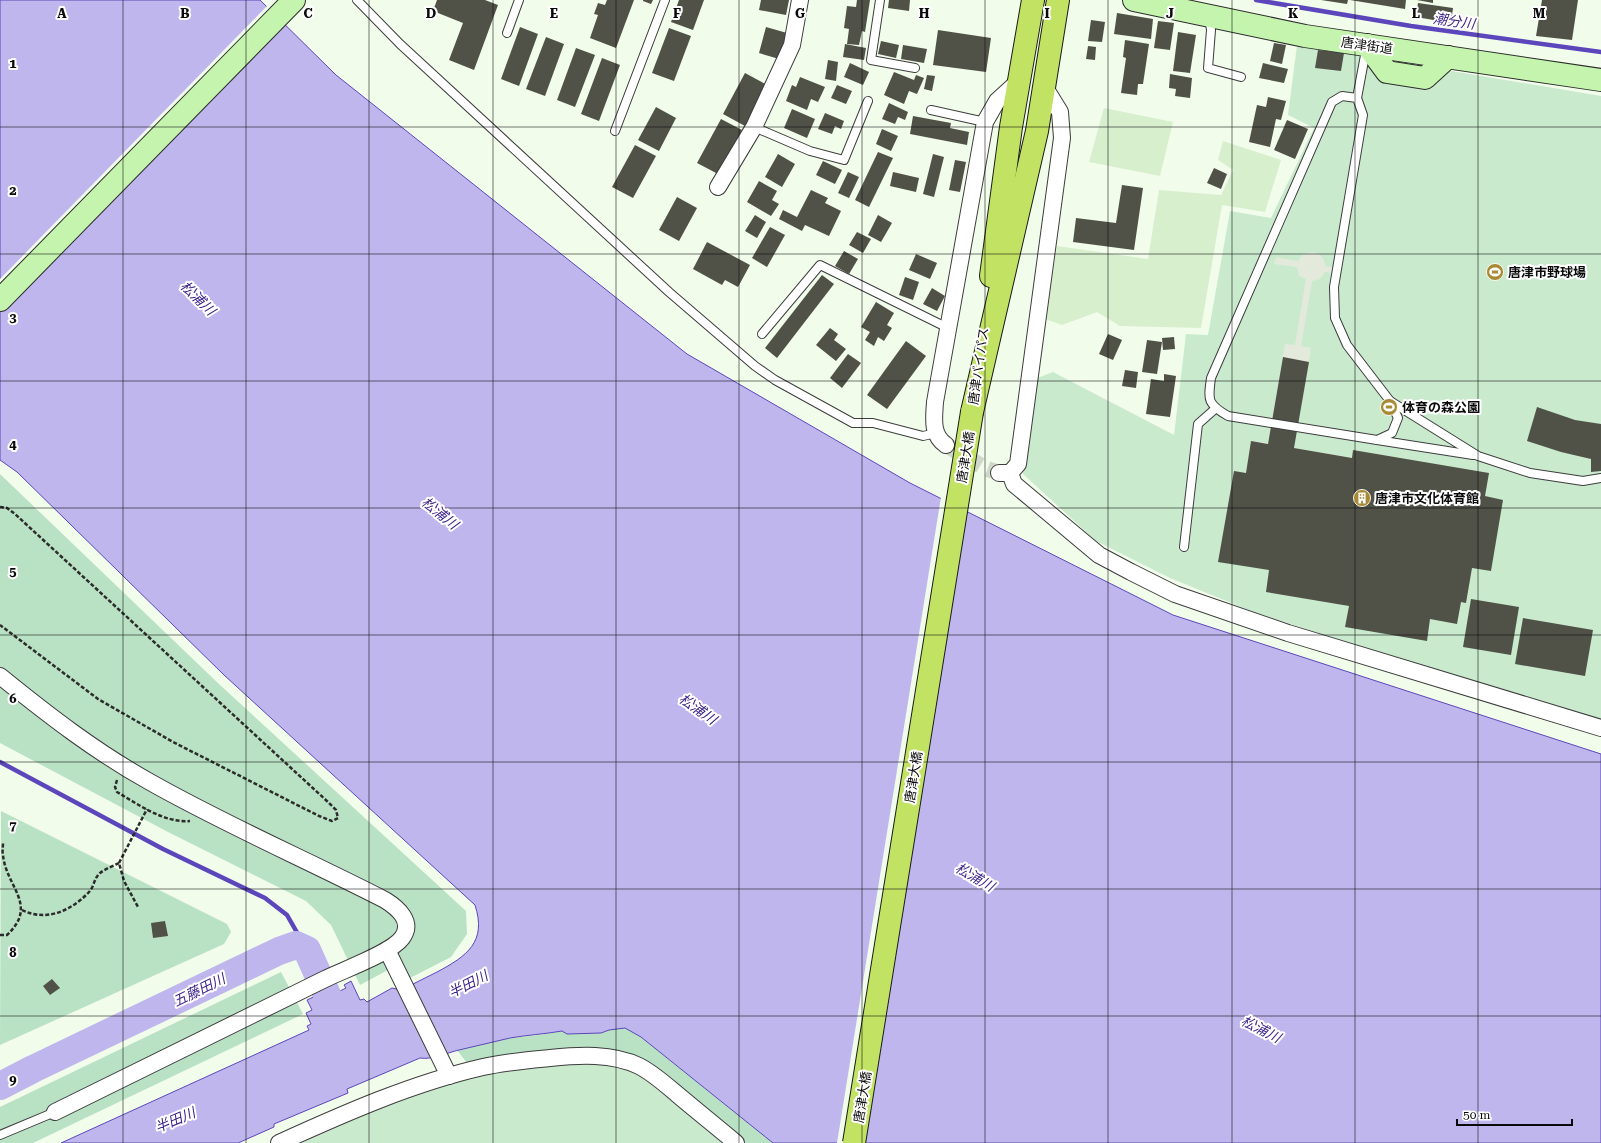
<svg xmlns="http://www.w3.org/2000/svg" width="1601" height="1143" font-family="'Roboto Serif','Noto Sans JP',serif">
<style>
.farmland{fill:#d8efce}
.green{fill:#b9e2c4}
.pitch{fill:#caeace}
.plaza{fill:#e3eadb}
.water{fill:#bfb6ed;stroke:#5c46bb}
.pier{fill:#f2fceb}
.lines{fill:none;stroke-linecap:round;stroke-linejoin:round}
.stream{stroke:#5c46bb;stroke-width:4.5}
.river{stroke:#bfb6ed;stroke-width:28}
.building{fill:#505248}
.street-tunnel{stroke:#cfd8c9;stroke-width:16;stroke-dasharray:16 8;stroke-linecap:butt}
.lane-casing{stroke:#3d3d3d;stroke-width:10}
.street-casing{stroke:#3d3d3d;stroke-width:18}
.secondary-casing{stroke:#2c2c2c;stroke-width:24}
.highway-casing{stroke:#1b1b1b;stroke-width:24}
.path{stroke:#2c2c2c;stroke-width:2.5;stroke-dasharray:4 2;stroke-linecap:butt}
.lane{stroke:#fff;stroke-width:8}
.street{stroke:#fff;stroke-width:16}
.secondary{stroke:#c4f4ad;stroke-width:22}
.highway{stroke:#c2e263;stroke-width:22}
.highway-bridge-casing{stroke:#1b1b1b;stroke-width:24;stroke-linecap:butt}
.highway-bridge{stroke:#c2e263;stroke-width:22}
.grid{fill:none;stroke:#0a0a0a;stroke-width:1;stroke-opacity:0.55}
.labels{text-anchor:middle;stroke-width:4;stroke-linejoin:round;paint-order:stroke}
.street-label{font-size:13px;fill:#0a0a0a;stroke:#fff}
.poi-label{font-size:13px;font-weight:bold;fill:#0a0a0a;stroke:#fff;text-anchor:start}
.water-label{font-size:14px;font-style:italic;fill:#3c258b;stroke:#fff}
.grid-label{font-size:13px;text-anchor:middle;font-weight:bold;fill:#0a0a0a;stroke:#fff;stroke-width:4;stroke-linejoin:round;paint-order:stroke}
</style>
<rect width="100%" height="100%" fill="#f2fceb"/>
<!-- farmland -->
<g class="farmland">
<polygon points="1104,108 1173,122 1160,176 1089,162"/>
<polygon points="1223,141 1281,160 1265,212 1222,205 1201,328 1120,326 1097,312 1062,325 1045,319 1057,246 1148,259 1159,190 1221,195 1233,170 1218,160"/>
</g>
<!-- green -->
<g class="green">
<polygon points="0,474 220,685 466,911 467,934 451,957 410,978 401,963 360,985 331,925 306,901 168,832 0,743"/>
<polygon points="1,811 227,924 231,932 224,944 0,1045"/>
<polygon points="281,972 303,1014 33,1143 0,1143 0,1107"/>
<polygon points="625,1028 641,1037 773,1143 746,1143 663,1075 562,1052 467,1063 457,1050 511,1038 539,1035 562,1031 601,1033 609,1030"/>
</g>
<!-- pitch -->
<g class="pitch">
<polygon points="1297,45 1601,96 1601,723 1439,673 1251,611 1170,578 1096,541 1023,474 1037,378 1053,372 1174,435 1186,334 1208,335 1230,211 1271,218 1314,128 1288,115"/>
<polygon points="592,1060 638,1069 731,1143 296,1143 419,1090 490,1071"/>
</g>
<!-- plaza -->
<polygon class="plaza" points="1311,252 1317,253 1323,258 1326,266 1333,267 1332,273 1325,272 1320,279 1312,281 1301,346 1311,348 1294,448 1352,458 1331,580 1246,473 1251,441 1268,443 1285,344 1295,345 1306,279 1299,276 1297,267 1274,264 1276,257 1298,261 1302,255"/>
<!-- water -->
<path class="water" d="M0,0H260L336,75L687,354L910,483L1173,615L1601,754V1143H773L641,1037L625,1028L609,1030L601,1033L567,1034L562,1031C545,1034 527,1035 510,1038C493,1042 476,1046 459,1050C446,1053 433,1060 420,1058L347,1089L348,1093L274,1124V1127L238,1143H61L309,1030L307,1026L311,1024L306,1013L312,1010L307,1000L335,987L338,992L346,988L344,985L351,981L360,1000L364,999L367,1002L392,988L401,990C413,984 425,978 437,972C467,956 487,942 475,905L224,675L17,472L0,460Z"/>
<!-- pier -->
<g class="pier">
<polygon points="268,5 284,21 0,312 0,279"/>
<polygon points="941,497 967,510 865,1143 837,1143"/>
</g>
<g class="lines">
<!-- stream -->
<g class="stream">
<polyline points="1256,0 1411,26 1601,52"/>
<polyline points="0,762 163,849 265,898 287,915 307,950"/>
</g>
<!-- river -->
<polyline class="river" points="0,1086 33,1069 279,951 296,945 307,950 341,1026"/>
</g>
<!-- building -->
<g class="building">
<polygon points="437,0 485,0 498,5 474,70 449,60 463,23 433,11"/>
<polygon points="607,0 634,0 616,48 590,38 598,15 594,14 598,3 605,5"/>
<polygon points="643,0 653,0 651,4 643,1"/>
<polygon points="679,0 704,0 693,30 671,22"/>
<polygon points="761,0 789,0 786,15 759,10"/>
<polygon points="857,0 870,0 865,32 862,31 859,45 847,44 849,29 844,28 847,6 856,7"/>
<polygon points="889,0 910,0 909,11 888,8"/>
<polygon points="1321,0 1348,0 1347,4"/>
<polygon points="1350,0 1406,0 1405,9"/>
<polygon points="1417,0 1433,0 1433,3"/>
<polygon points="1542,0 1578,0 1572,40 1536,36"/>
<polygon points="1418,3 1453,8 1451,23 1416,17"/>
<polygon points="1117,13 1153,19 1151,39 1114,34"/>
<polygon points="1091,20 1105,22 1102,42 1088,41"/>
<polygon points="1158,21 1174,23 1170,50 1154,48"/>
<polygon points="520,27 538,34 519,86 501,79"/>
<polygon points="766,27 787,33 779,59 759,53"/>
<polygon points="669,28 691,36 674,81 652,73"/>
<polygon points="938,30 991,38 986,72 933,65"/>
<polygon points="1178,32 1196,35 1190,73 1173,71"/>
<polygon points="546,37 564,44 545,96 526,89"/>
<polygon points="1125,40 1149,44 1143,84 1138,84 1137,95 1121,93 1126,58 1123,57"/>
<polygon points="881,41 899,45 896,58 878,54"/>
<polygon points="1274,43 1286,45 1282,64 1270,61"/>
<polygon points="845,44 866,48 864,60 843,57"/>
<polygon points="903,45 927,49 924,63 901,59"/>
<polygon points="1088,46 1096,47 1095,60 1086,59"/>
<polygon points="576,48 595,55 575,107 557,100"/>
<polygon points="1318,50 1344,53 1341,71 1315,68"/>
<polygon points="602,58 620,65 599,121 581,114"/>
<polygon points="828,60 838,62 836,81 825,79"/>
<polygon points="850,63 869,72 863,85 844,77"/>
<polygon points="1263,63 1288,69 1284,83 1259,78"/>
<polygon points="894,72 914,80 916,75 924,78 917,94 909,91 904,104 884,95"/>
<polygon points="745,73 767,85 745,126 723,114"/>
<polygon points="1170,74 1192,78 1190,98 1175,96 1176,89 1169,88"/>
<polygon points="927,75 935,76 932,91 924,89"/>
<polygon points="800,77 825,87 818,102 811,99 807,110 786,101 792,85 796,87"/>
<polygon points="837,85 852,91 846,104 831,98"/>
<polygon points="1268,97 1286,101 1281,120 1276,119 1270,147 1249,142 1257,105 1266,107"/>
<polygon points="889,103 908,112 905,120 898,117 895,124 882,119"/>
<polygon points="656,107 676,118 659,151 638,140"/>
<polygon points="792,109 815,119 807,138 784,128"/>
<polygon points="825,113 844,121 841,129 835,126 832,134 818,129"/>
<polygon points="913,116 951,123 950,128 969,132 967,145 910,134"/>
<polygon points="721,119 742,130 718,174 697,163"/>
<polygon points="1287,120 1308,129 1295,159 1274,150"/>
<polygon points="882,129 898,136 891,151 876,144"/>
<polygon points="635,145 656,156 633,198 612,187"/>
<polygon points="878,152 893,158 869,207 855,200"/>
<polygon points="778,154 795,164 782,187 765,177"/>
<polygon points="933,154 944,157 934,197 923,194"/>
<polygon points="955,160 966,162 960,192 949,190"/>
<polygon points="823,161 842,170 835,184 816,175"/>
<polygon points="1214,168 1227,174 1221,189 1207,183"/>
<polygon points="848,172 859,177 849,198 838,193"/>
<polygon points="893,172 919,178 916,192 890,186"/>
<polygon points="759,181 777,191 772,200 779,204 771,216 747,202"/>
<polygon points="1122,185 1143,188 1134,250 1073,242 1076,218 1116,223"/>
<polygon points="811,190 828,198 825,203 841,211 829,236 805,225 802,231 779,219 783,210 797,217"/>
<polygon points="677,197 697,208 679,241 659,230"/>
<polygon points="755,215 766,222 757,238 745,231"/>
<polygon points="878,215 892,223 881,242 868,235"/>
<polygon points="770,227 785,235 767,267 752,258"/>
<polygon points="857,232 871,239 863,253 849,245"/>
<polygon points="707,242 750,265 738,287 725,280 722,285 693,269"/>
<polygon points="844,251 858,259 849,274 835,266"/>
<polygon points="916,254 937,263 930,279 909,270"/>
<polygon points="822,275 834,284 777,358 765,348"/>
<polygon points="905,277 919,282 913,300 899,295"/>
<polygon points="932,288 945,296 937,311 923,304"/>
<polygon points="876,302 894,313 887,325 892,328 884,341 878,337 874,346 865,340 870,332 861,327"/>
<polygon points="830,328 838,334 834,340 846,349 836,361 816,345"/>
<polygon points="1108,334 1122,340 1113,360 1099,354"/>
<polygon points="1174,337 1175,349 1163,350 1162,338"/>
<polygon points="1147,340 1162,342 1157,374 1142,372"/>
<polygon points="906,341 926,356 887,409 867,395"/>
<polygon points="848,354 861,363 842,388 830,378"/>
<polygon points="1283,357 1309,362 1294,448 1352,458 1353,450 1489,473 1485,496 1503,500 1491,571 1472,568 1466,603 1461,602 1457,624 1430,619 1427,641 1345,627 1349,606 1266,592 1269,570 1218,562 1234,471 1246,473 1251,441 1268,444"/>
<polygon points="1125,370 1138,372 1136,388 1122,386"/>
<polygon points="1164,374 1176,376 1170,417 1146,414 1151,379 1164,381"/>
<polygon points="1537,407 1575,420 1601,424 1601,471 1591,472 1591,459 1561,452 1527,441"/>
<polygon points="1471,599 1519,607 1511,655 1463,647"/>
<polygon points="1523,618 1593,630 1585,676 1515,664"/>
<polygon points="165,921 168,936 153,938 151,923"/>
<polygon points="52,979 60,988 50,995 43,986"/>
</g>
<g class="lines">
<!-- street-tunnel -->
<polyline class="street-tunnel" points="946,445 985,468 999,473"/>
<!-- lane casing -->
<g class="lane-casing">
<g id="lane">
<polyline points="357,0 400,44 669,292 755,366 775,380 853,423 873,423 923,436 936,433"/>
<polyline points="880,0 871,60 915,68"/>
<polyline points="1209,17 1211,30 1208,68 1241,77"/>
<polyline points="507,33 519,0"/>
<path d="M1342,96L1357,98L1363,115L1334,287L1335,318L1347,345L1390,401L1398,418L1392,433L1377,440L1228,416C1207,404 1208,400 1211,378L1332,102Z"/>
<polyline points="1357,98 1366,50"/>
<polyline points="931,110 985,122"/>
<polyline points="754,127 810,151 844,160 868,101"/>
<polyline points="615,131 665,0"/>
<polyline points="762,334 820,265 948,328"/>
<polyline points="1390,401 1478,456 1530,473 1583,481 1601,478"/>
<polyline points="1377,440 1473,455"/>
<polyline points="1184,547 1198,424 1215,409"/>
<polyline points="0,1135 55,1112"/>
</g>
</g>
<!-- street casing -->
<g class="street-casing">
<g id="street">
<polyline points="718,187 754,127 792,45 800,0"/>
<path d="M946,445C931,435 934,418 935,402L985,122L997,101L1019,81"/>
<polyline points="999,473 1010,473 1018,464 1062,138 1060,112 1044,86"/>
<polyline points="1010,473 1014,484 1099,555 1131,572 1175,594 1288,633 1601,728"/>
<path d="M0,676C48,715 96,752 150,782C226,825 307,860 385,900C398,908 414,922 402,938C391,953 343,970 325,979C235,1023 145,1067 55,1112"/>
<polyline points="387,950 449,1076"/>
<path d="M279,1143C345,1113 413,1083 483,1067C505,1062 528,1060 550,1058C579,1055 612,1053 639,1066C653,1073 666,1085 678,1095C697,1111 717,1127 736,1143"/>
</g>
</g>
<!-- secondary casing -->
<g class="secondary-casing">
<g id="secondary">
<polyline points="1134,0 1305,36 1601,80"/>
<polyline points="1367,45 1387,72 1425,78 1448,57"/>
<polyline points="0,300 294,0"/>
</g>
</g>
<!-- highway casing -->
<g class="highway-casing">
<g id="highway">
<polyline points="991,276 1011,127 1033,0"/>
<polyline points="972,412 1037,131 1058,0"/>
</g>
</g>
<!-- path -->
<g class="path">
<polyline points="0,507 7,508 15,514 328,802 336,810 338,818 332,821 319,816 173,742 98,699 0,625"/>
<path d="M117,780L115,787L117,792C139,805 164,823 190,821"/>
<polyline points="119,863 147,809"/>
<path d="M22,910C46,922 71,911 89,892C94,887 94,878 100,873C105,869 113,866 119,863L124,881L138,907"/>
<path d="M0,935H7C39,905 6,887 3,855C2,851 3,847 3,843"/>
</g>
<!-- lane -->
<use href="#lane" class="lane"/>
<!-- street -->
<use href="#street" class="street"/>
<!-- secondary -->
<use href="#secondary" class="secondary"/>
<!-- highway -->
<use href="#highway" class="highway"/>
<!-- highway-bridge casing -->
<g class="highway-bridge-casing">
<polyline id="highway-bridge" points="854,1143 972,412"/>
</g>
<!-- highway-bridge -->
<use href="#highway-bridge" class="highway-bridge"/>
</g>
<!-- grid -->
<path class="grid" d="M123,0V1143M246,0V1143M369,0V1143M493,0V1143M616,0V1143M739,0V1143M862,0V1143M985,0V1143M1108,0V1143M1232,0V1143M1355,0V1143M1478,0V1143M0,127H1601M0,254H1601M0,381H1601M0,508H1601M0,635H1601M0,762H1601M0,889H1601M0,1016H1601"/>
<!-- icons -->
<defs>
<g id="stadium-disc" transform="scale(0.9)"><circle r="9.5" fill="#a88a35" stroke="#fff"/><path d="M0-5a6.5 5 0 1 0 0 10a6.5 5 0 1 0 0-10ZM-3.5-1.8h7v3.6h-7Z" fill="#fff"/></g>
<g id="building-disc" transform="scale(0.9)"><circle r="9.5" fill="#a88a35" stroke="#fff"/><path d="M-4-6H4V6H1V3H-1V6H-4ZM-2.5-4.3h1.7v1.8h-1.7ZM.8-4.3h1.7v1.8H.8ZM-2.5-1h1.7V.8h-1.7ZM.8-1h1.7V.8H.8Z" fill="#fff"/></g>
</defs>
<g fill-rule="evenodd">
<use href="#stadium-disc" x="1495" y="272"/>
<use href="#stadium-disc" x="1389" y="407"/>
<use href="#building-disc" x="1362" y="498"/>
</g>
<g class="labels">
<!-- street labels -->
<g class="street-label">
<text transform="translate(1367 45) rotate(8)" y="5">唐津街道</text>
<text transform="translate(978 366) rotate(-82)" y="5">唐津バイパス</text>
<text transform="translate(965 457) rotate(-81)" y="5">唐津大橋</text>
<text transform="translate(913 777) rotate(-81)" y="5">唐津大橋</text>
<text transform="translate(862 1097) rotate(-81)" y="5">唐津大橋</text>
</g>
<!-- poi labels -->
<g class="poi-label">
<text x="1508" y="277">唐津市野球場</text>
<text x="1402" y="412">体育の森公園</text>
<text x="1375" y="503">唐津市文化体育館</text>
</g>
<!-- water labels -->
<g class="water-label">
<text transform="translate(1454 21) rotate(8)" y="5">潮分川</text>
<text transform="translate(198 298) rotate(44)" y="5">松浦川</text>
<text transform="translate(440 513) rotate(39)" y="5">松浦川</text>
<text transform="translate(698 709) rotate(35)" y="5">松浦川</text>
<text transform="translate(975 877) rotate(30)" y="5">松浦川</text>
<text transform="translate(468 984) rotate(-27)" y="5">半田川</text>
<text transform="translate(199 990) rotate(-26)" y="5">五藤田川</text>
<text transform="translate(1261 1029) rotate(27)" y="5">松浦川</text>
<text transform="translate(175 1120) rotate(-23)" y="5">半田川</text>
</g>
</g>
<g class="grid-label">
<text x="62" y="18">A</text>
<text x="185" y="18">B</text>
<text x="308" y="18">C</text>
<text x="431" y="18">D</text>
<text x="554" y="18">E</text>
<text x="677" y="18">F</text>
<text x="800" y="18">G</text>
<text x="924" y="18">H</text>
<text x="1047" y="18">I</text>
<text x="1170" y="18">J</text>
<text x="1293" y="18">K</text>
<text x="1416" y="18">L</text>
<text x="1539" y="18">M</text>
<text x="13" y="68">1</text>
<text x="13" y="195">2</text>
<text x="13" y="322">3</text>
<text x="13" y="449">4</text>
<text x="13" y="576">5</text>
<text x="13" y="703">6</text>
<text x="13" y="830">7</text>
<text x="13" y="957">8</text>
<text x="13" y="1084">9</text>
</g>
<!-- scale -->
<path d="M1457 1119v6h115v-6" fill="none" stroke="#0a0a0a" stroke-width="2"/>
<text x="1463" y="1119" font-size="12" fill="#0a0a0a" stroke="#ffffff" stroke-width="3" paint-order="stroke">50 m</text>
</svg>
